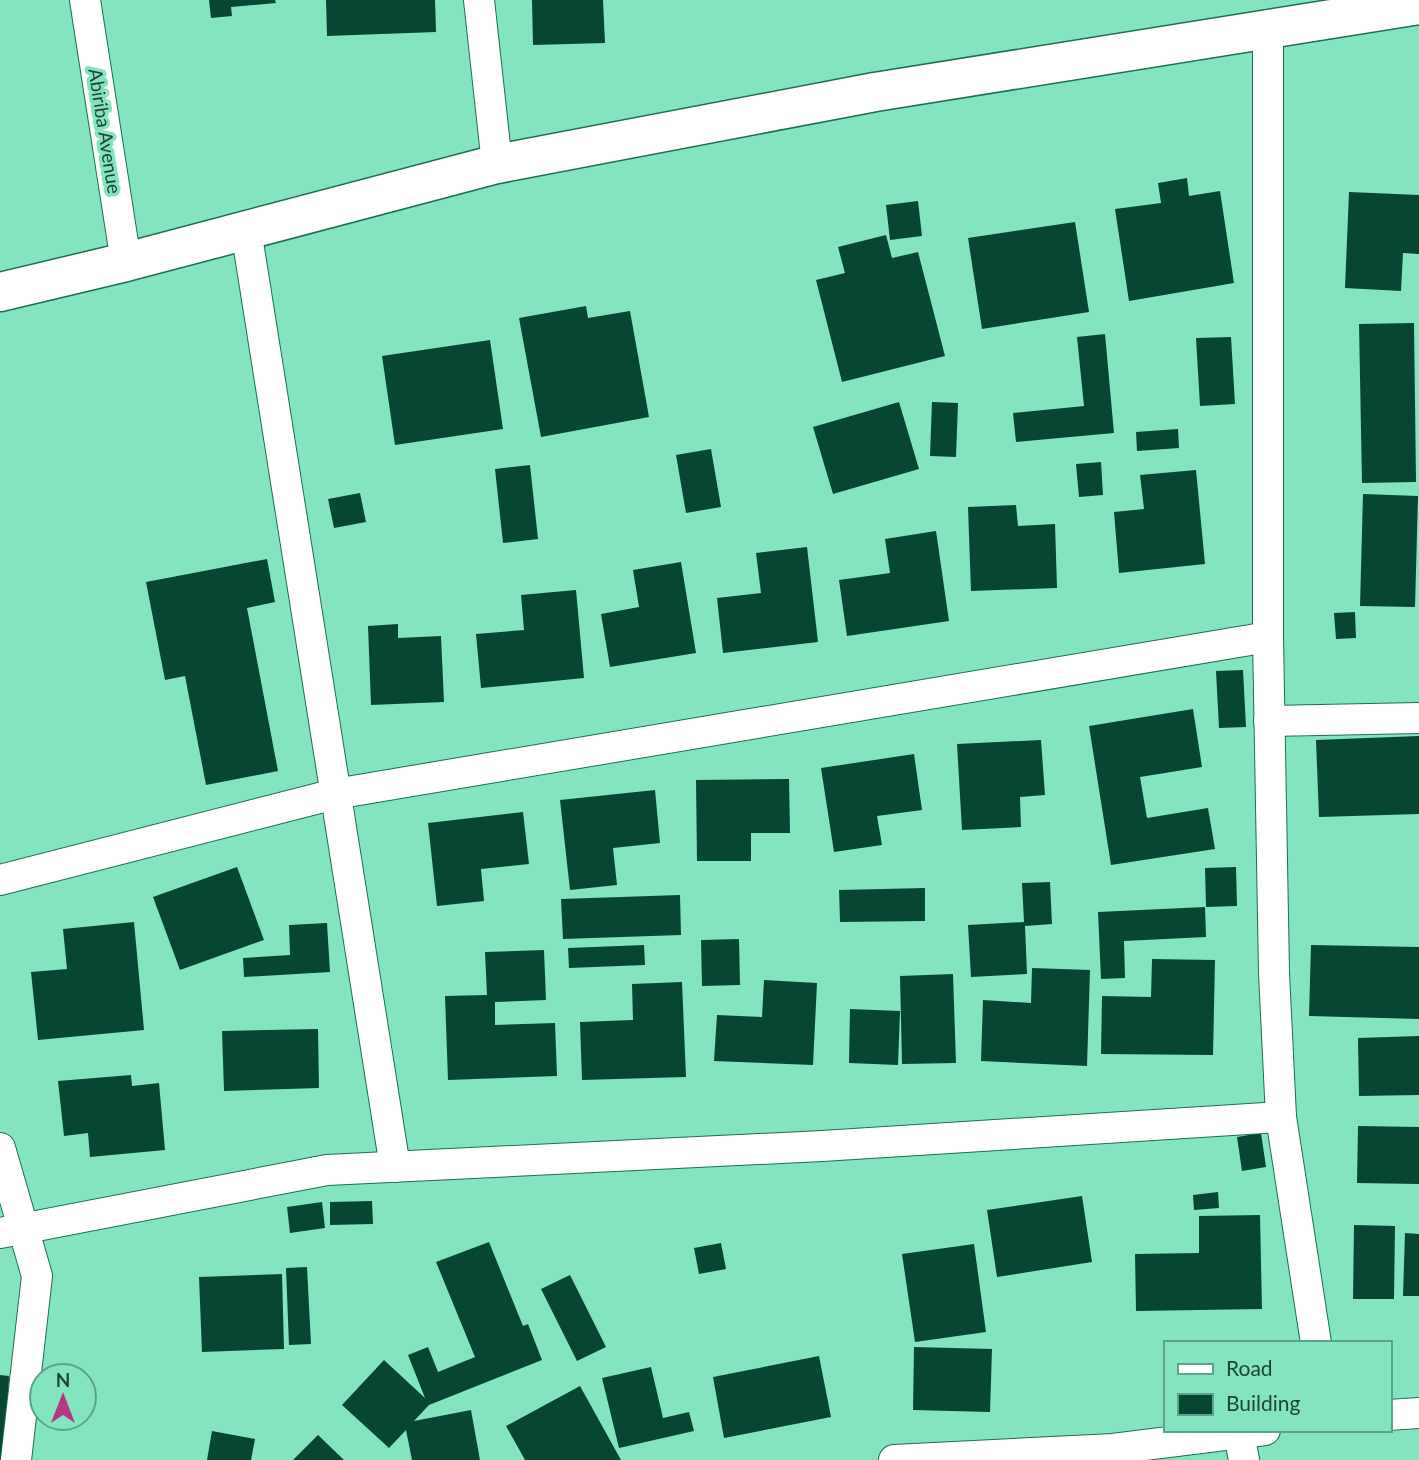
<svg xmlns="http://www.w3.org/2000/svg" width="1419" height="1460" font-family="Lato,sans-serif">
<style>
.building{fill:#084634}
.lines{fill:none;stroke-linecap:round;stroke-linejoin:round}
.minor-casing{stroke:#206e55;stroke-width:32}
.secondary-casing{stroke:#206e55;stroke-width:41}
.minor{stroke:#fff;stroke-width:30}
.secondary{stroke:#fff;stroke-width:38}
.labels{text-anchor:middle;stroke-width:7;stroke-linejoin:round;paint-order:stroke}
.street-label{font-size:19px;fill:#1d4637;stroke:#83e4bf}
</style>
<rect width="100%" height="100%" fill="#83e4bf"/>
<!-- building -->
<g class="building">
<polygon points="209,0 275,0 276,3 231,7 232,16 211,18"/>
<polygon points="326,0 435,0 436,32 327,36"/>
<polygon points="532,0 603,0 605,43 533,45"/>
<polygon points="1187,178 1189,196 1220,191 1234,283 1129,301 1115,209 1161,203 1158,183"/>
<polygon points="1349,192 1419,195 1419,254 1403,253 1401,291 1345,288"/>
<polygon points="918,201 922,236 890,240 886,205"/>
<polygon points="1075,222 1089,312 982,329 968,238"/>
<polygon points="886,235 892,258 918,252 945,356 842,382 816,280 845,273 838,247"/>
<polygon points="586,306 588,318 630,311 649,417 541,437 519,318"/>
<polygon points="1414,323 1416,482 1362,483 1359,324"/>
<polygon points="1105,334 1114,433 1016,442 1013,413 1084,406 1077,337"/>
<polygon points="1231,337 1235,404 1200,406 1196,338"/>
<polygon points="490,340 503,429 395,445 382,356"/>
<polygon points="899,402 919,469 833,494 813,427"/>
<polygon points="932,402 958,403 956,457 930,456"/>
<polygon points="1178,429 1179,448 1137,451 1136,432"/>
<polygon points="711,449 721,507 686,513 676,455"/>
<polygon points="1101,462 1103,495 1079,497 1076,464"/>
<polygon points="530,465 538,539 503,543 495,469"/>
<polygon points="1196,470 1205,564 1119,573 1114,512 1144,509 1140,475"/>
<polygon points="360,493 366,522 334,528 328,499"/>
<polygon points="1363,494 1418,496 1415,607 1360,606"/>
<polygon points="1016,505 1018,526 1055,524 1057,588 971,591 968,507"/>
<polygon points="936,531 949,621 847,636 839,580 890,573 885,539"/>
<polygon points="807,547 818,642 723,653 717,598 761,593 756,553"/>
<polygon points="267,559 275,602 247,608 278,771 206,785 185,676 165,680 146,582"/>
<polygon points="681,562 696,653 610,667 601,614 639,607 633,570"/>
<polygon points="576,590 584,678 481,688 476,634 524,630 521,595"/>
<polygon points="1355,612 1356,638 1336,639 1334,613"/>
<polygon points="398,624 398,638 441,636 444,702 371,705 368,626"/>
<polygon points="1243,670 1246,727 1219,728 1216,671"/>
<polygon points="1193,709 1202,767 1140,777 1147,818 1208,808 1215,849 1111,865 1089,726"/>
<polygon points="1419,736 1419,814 1319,817 1316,740"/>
<polygon points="1041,740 1045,795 1020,797 1021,827 962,830 957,744"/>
<polygon points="914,754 922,810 877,816 882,845 834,852 821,768"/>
<polygon points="789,779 790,833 751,833 751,861 697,861 696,780"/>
<polygon points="655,790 660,843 613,848 617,885 570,890 560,800"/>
<polygon points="523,812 529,864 481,869 484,901 437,906 428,823"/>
<polygon points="237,867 264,940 180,970 153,897"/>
<polygon points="1236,867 1237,906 1206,907 1205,868"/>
<polygon points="1050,882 1052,924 1025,926 1027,974 971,977 968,925 1024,922 1022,883"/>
<polygon points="925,888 925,921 840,922 839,890"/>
<polygon points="680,895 681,935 563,939 561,899"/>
<polygon points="1205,907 1206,937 1124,941 1125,978 1101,979 1098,912"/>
<polygon points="134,922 144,1030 38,1040 31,972 67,969 63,929"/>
<polygon points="327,923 330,972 244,977 243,958 290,955 289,925"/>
<polygon points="739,939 740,985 702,986 701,940"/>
<polygon points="644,945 645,965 569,968 568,948"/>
<polygon points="1311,945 1419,947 1419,1019 1309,1016"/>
<polygon points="544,950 546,1000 495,1002 495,1025 555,1023 557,1076 448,1080 445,996 487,995 485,952"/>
<polygon points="1152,959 1215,960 1213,1055 1101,1054 1102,996 1151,997"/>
<polygon points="1032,968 1090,970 1087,1066 981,1061 983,1000 1031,1003"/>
<polygon points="953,974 956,1063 902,1064 900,976"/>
<polygon points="764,980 817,983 813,1065 714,1061 717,1015 762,1017"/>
<polygon points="682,982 686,1077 582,1080 580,1022 633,1020 632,984"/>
<polygon points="850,1009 900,1011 898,1065 849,1063"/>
<polygon points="318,1029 319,1088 224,1091 222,1031"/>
<polygon points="1419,1036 1419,1095 1359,1096 1358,1038"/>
<polygon points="131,1075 132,1086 159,1083 165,1150 90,1157 88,1133 64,1136 58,1081"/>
<polygon points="1358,1126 1419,1127 1419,1184 1357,1183"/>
<polygon points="1261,1133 1266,1167 1242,1171 1237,1137"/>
<polygon points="1218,1192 1219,1208 1194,1210 1193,1195"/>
<polygon points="1082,1196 1092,1262 997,1277 987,1210"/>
<polygon points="372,1201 373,1224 330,1225 330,1202"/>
<polygon points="322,1202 325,1228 290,1233 287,1207"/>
<polygon points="1260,1215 1262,1309 1136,1311 1135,1254 1199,1253 1199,1216"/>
<polygon points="1354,1225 1395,1226 1394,1299 1353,1299"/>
<polygon points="1405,1233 1419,1234 1419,1296 1403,1296"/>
<polygon points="489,1242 523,1326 528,1324 542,1360 429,1405 414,1421 471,1410 480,1460 412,1460 406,1430 389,1448 342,1405 384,1360 425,1398 408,1355 428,1347 438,1372 475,1357 436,1262"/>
<polygon points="721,1243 726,1269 699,1274 694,1248"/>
<polygon points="974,1244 986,1332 915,1342 902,1254"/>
<polygon points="307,1267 311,1344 289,1345 286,1268"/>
<polygon points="282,1274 284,1349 202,1352 199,1277"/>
<polygon points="570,1275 606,1347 577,1361 541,1289"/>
<polygon points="914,1347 992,1349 990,1412 913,1410"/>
<polygon points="819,1356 831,1417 724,1438 713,1377"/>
<polygon points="651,1367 663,1418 689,1412 694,1431 619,1448 602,1378"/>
<polygon points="0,1375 9,1376 6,1460 0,1460"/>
<polygon points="580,1386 621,1460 525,1460 506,1426"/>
<polygon points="212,1431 255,1439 251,1460 207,1460"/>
<polygon points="318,1435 344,1460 293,1460"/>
</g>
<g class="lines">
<!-- minor casing -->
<g class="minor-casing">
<g id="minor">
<polyline points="85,0 126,262"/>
<polyline points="479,0 497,164"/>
<polyline points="1268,29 1268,637 1274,973 1281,1117 1316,1343"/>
<polyline points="246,230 395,1167"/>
<polyline points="1269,721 1419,718"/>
<polyline points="0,880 335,794 1268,637"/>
<polyline points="0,1148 37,1276 16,1460"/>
<polyline points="0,1233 327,1170 822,1146 1281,1117"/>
<polyline points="1389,1415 1419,1413"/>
<polyline points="1239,1434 1244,1460"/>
<polyline points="894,1460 1113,1449 1265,1430"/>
</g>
</g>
<!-- secondary casing -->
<g class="secondary-casing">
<polyline id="secondary" points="0,292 126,262 497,164 875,92 1419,5"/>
</g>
<!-- minor -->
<use href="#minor" class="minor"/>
<!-- secondary -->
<use href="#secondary" class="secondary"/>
</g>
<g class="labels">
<!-- street labels -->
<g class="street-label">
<text transform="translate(105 131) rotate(81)" y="7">Abiriba Avenue</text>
</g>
</g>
<!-- legend -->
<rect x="1164" y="1341" width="228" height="91" fill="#83e4bf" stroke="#5aa589" stroke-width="2"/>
<rect x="1178" y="1364" width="35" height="10" fill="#ffffff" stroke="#5aa589" stroke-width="2"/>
<text x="1226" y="1376" font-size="21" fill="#1d4637">Road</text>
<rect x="1178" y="1394" width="35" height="21" fill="#084634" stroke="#5aa589" stroke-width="2"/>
<text x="1226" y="1411" font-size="21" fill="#1d4637">Building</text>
<!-- north arrow -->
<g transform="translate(63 1397)"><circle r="33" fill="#83e4bf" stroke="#5aa589" stroke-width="2"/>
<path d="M0-5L12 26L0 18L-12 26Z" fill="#b63784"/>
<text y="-10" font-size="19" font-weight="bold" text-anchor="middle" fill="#1d4637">N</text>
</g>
</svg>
